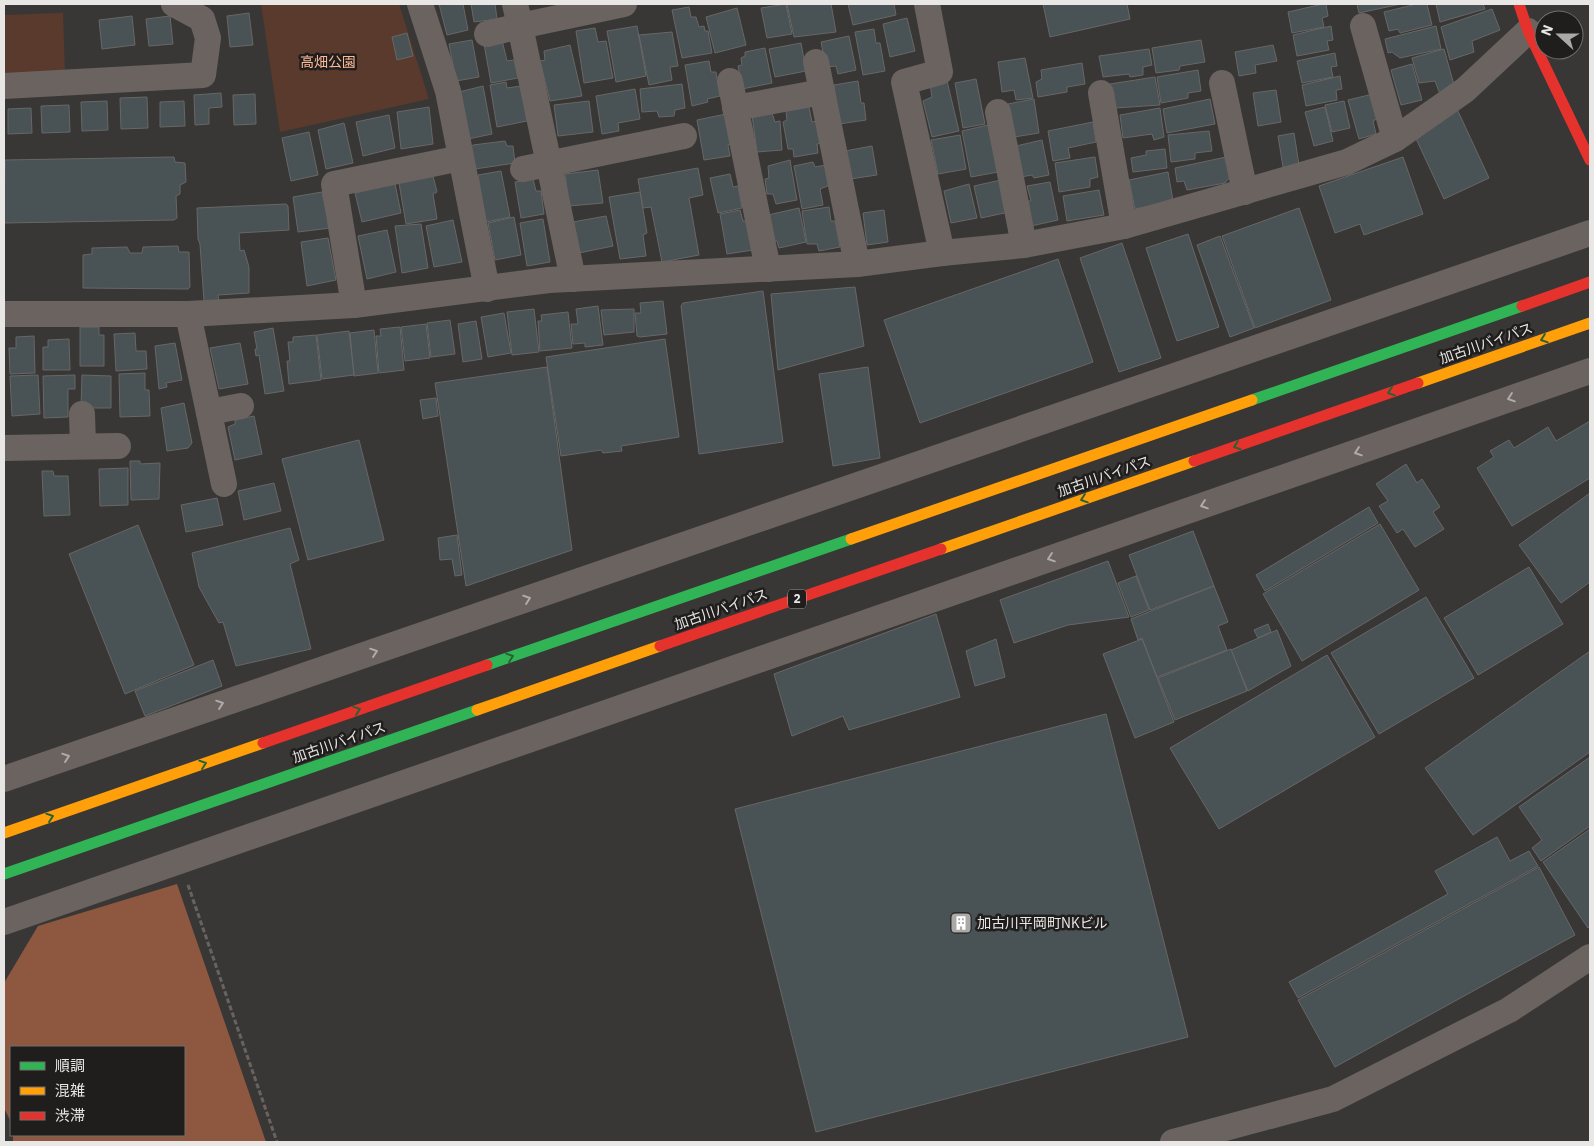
<svg xmlns="http://www.w3.org/2000/svg" width="1594" height="1146" font-family="'IBM Plex Sans','Noto Sans JP',sans-serif">
<style>
.green{fill:#593a2c}
.water{fill:#8e5840}
.building{fill:#495255;stroke:#676766}
.lines{fill:none;stroke-linecap:round;stroke-linejoin:round}
.path{stroke:#696360;stroke-width:3;stroke-dasharray:5 2.5;stroke-linecap:butt}
.street{stroke:#6b635f;stroke-width:26}
.fast{stroke:#30b455;stroke-width:11}
.slow{stroke:#ff9f0a;stroke-width:11}
.jam{stroke:#e5322d;stroke-width:11}
.oneway{stroke:#276236}
.oneway2{stroke:#b0aca9}
.labels{text-anchor:middle;stroke-width:5;stroke-linejoin:round;paint-order:stroke}
.shield{fill:#201e1d;stroke:#adabaa;stroke-width:1}
.shield-label{font-size:12px;font-weight:bold;fill:#e9e7e6}
.park-label{font-size:14px;fill:#ffb898;stroke:#201e1d}
.street-label{font-size:14px;fill:#e9e7e6;stroke:#201e1d}
.poi-label{font-size:14px;fill:#e9e7e6;stroke:#201e1d;text-anchor:start}
</style>
<rect width="100%" height="100%" fill="#393735"/>
<!-- green -->
<g class="green">
<polygon points="261,4 399,4 429,99 280,132"/>
<polygon points="63,13 65,72 4,74 4,15"/>
</g>
<!-- water -->
<polygon class="water" points="177,884 266,1142 13,1142 13,1135 184,1135 184,1047 11,1047 11,1122 4,1108 4,983 38,926"/>
<!-- building -->
<g class="building">
<polygon points="439,4 463,4 468,30 447,35"/>
<polygon points="471,4 495,4 497,19 474,22"/>
<polygon points="786,4 792,34 767,38 761,8"/>
<polygon points="787,4 831,4 836,32 794,37"/>
<polygon points="848,4 894,4 896,15 853,25"/>
<polygon points="1043,4 1127,4 1130,19 1050,37"/>
<polygon points="1323,4 1326,4 1328,16 1322,18 1324,27 1292,33 1288,12"/>
<polygon points="1357,4 1401,4 1359,13"/>
<polygon points="1417,4 1427,4 1432,25 1400,33 1398,29 1389,31 1384,12"/>
<polygon points="1436,4 1483,4 1485,9 1440,22"/>
<polygon points="689,7 691,17 696,17 699,27 704,26 705,31 708,31 712,53 682,58 672,10"/>
<polygon points="737,8 746,45 715,53 706,17"/>
<polygon points="1492,9 1500,30 1472,41 1474,52 1450,60 1441,27"/>
<polygon points="249,13 253,45 230,47 227,16"/>
<polygon points="132,16 135,45 102,49 99,20"/>
<polygon points="170,16 173,44 149,46 146,19"/>
<polygon points="907,18 915,51 890,57 883,24"/>
<polygon points="637,26 646,76 616,82 607,31"/>
<polygon points="1331,26 1333,40 1327,41 1329,50 1297,56 1293,35"/>
<polygon points="1436,26 1441,49 1400,58 1392,52 1388,53 1385,39"/>
<polygon points="595,28 598,42 606,41 613,78 584,83 576,31"/>
<polygon points="874,29 876,43 880,43 885,71 863,75 855,32"/>
<polygon points="672,32 678,66 670,67 672,80 649,85 639,35"/>
<polygon points="407,33 413,56 397,60 392,37"/>
<polygon points="849,36 856,70 838,74 836,66 826,67 821,42"/>
<polygon points="472,40 479,77 456,81 449,44"/>
<polygon points="502,40 507,61 514,60 518,78 491,83 484,44"/>
<polygon points="1201,40 1205,62 1180,66 1179,70 1156,73 1152,48"/>
<polygon points="801,43 806,71 775,77 769,49"/>
<polygon points="570,45 582,96 550,101 540,61 545,60 544,51"/>
<polygon points="1273,45 1277,61 1255,65 1256,73 1239,76 1235,52"/>
<polygon points="765,48 772,83 742,89 738,66 742,65 741,58 745,56 745,52"/>
<polygon points="1149,49 1152,65 1143,67 1143,75 1130,77 1129,74 1103,77 1099,56"/>
<polygon points="1444,49 1454,85 1440,94 1435,81 1419,83 1412,58"/>
<polygon points="1335,53 1337,66 1331,67 1333,77 1302,83 1297,61"/>
<polygon points="1025,58 1033,98 1016,100 1014,90 1002,92 998,62"/>
<polygon points="709,61 711,72 716,72 720,96 707,99 708,102 692,106 685,65"/>
<polygon points="1082,63 1085,84 1067,87 1067,92 1038,97 1036,82 1042,79 1041,70"/>
<polygon points="1412,64 1422,100 1401,105 1391,70"/>
<polygon points="1198,70 1201,91 1188,93 1188,98 1161,103 1157,77"/>
<polygon points="1340,76 1342,89 1336,90 1337,100 1306,106 1302,85"/>
<polygon points="1155,77 1160,105 1115,108 1110,84"/>
<polygon points="976,79 985,124 963,128 955,83"/>
<polygon points="858,81 861,103 864,103 866,120 839,124 834,85"/>
<polygon points="947,81 959,131 932,137 923,101 932,97 930,85"/>
<polygon points="506,82 507,88 521,86 527,121 497,127 490,85"/>
<polygon points="682,84 685,108 675,110 674,116 659,117 657,111 642,112 640,89"/>
<polygon points="483,86 492,134 468,139 459,92"/>
<polygon points="635,89 640,119 618,123 619,131 602,134 596,96"/>
<polygon points="1276,90 1281,122 1258,126 1253,93"/>
<polygon points="221,93 222,107 209,108 209,124 195,125 194,95"/>
<polygon points="255,94 256,124 234,125 233,95"/>
<polygon points="1373,94 1380,117 1373,121 1376,134 1359,139 1348,100"/>
<polygon points="147,97 148,128 121,129 120,98"/>
<polygon points="1034,99 1039,133 1014,137 1008,104"/>
<polygon points="1210,99 1215,124 1167,133 1163,109"/>
<polygon points="107,101 108,130 82,131 81,102"/>
<polygon points="184,101 185,126 160,127 160,102"/>
<polygon points="589,101 593,132 558,136 554,105"/>
<polygon points="1344,101 1350,128 1332,132 1325,105"/>
<polygon points="69,105 70,132 42,133 41,106"/>
<polygon points="429,107 433,144 401,149 397,112"/>
<polygon points="809,107 812,122 817,121 822,143 817,144 818,153 794,157 793,149 788,149 783,122 787,120 786,111"/>
<polygon points="1325,107 1333,141 1314,146 1305,112"/>
<polygon points="31,108 32,133 8,134 8,109"/>
<polygon points="1160,108 1164,137 1154,140 1152,134 1123,138 1120,115"/>
<polygon points="1457,109 1489,178 1444,199 1412,130"/>
<polygon points="772,113 775,122 780,121 782,150 757,152 752,115"/>
<polygon points="726,114 731,144 728,145 730,156 704,160 697,120"/>
<polygon points="389,115 395,148 363,156 356,122"/>
<polygon points="1093,122 1096,142 1068,148 1070,158 1053,161 1048,131"/>
<polygon points="344,123 353,163 326,169 318,130"/>
<polygon points="988,125 998,172 971,177 962,131"/>
<polygon points="1209,131 1212,151 1195,153 1195,159 1171,162 1168,135"/>
<polygon points="309,132 318,175 291,181 282,138"/>
<polygon points="1294,133 1299,165 1283,167 1278,136"/>
<polygon points="960,135 966,169 938,174 931,140"/>
<polygon points="1042,140 1049,175 1034,178 1032,175 1021,177 1016,146"/>
<polygon points="505,141 507,146 513,146 515,163 475,169 471,147 473,145"/>
<polygon points="872,146 877,175 850,179 845,151"/>
<polygon points="1165,149 1167,168 1133,172 1131,158 1146,155 1146,151"/>
<polygon points="174,157 175,162 185,163 186,182 180,185 180,194 176,196 177,218 174,220 4,223 5,160"/>
<polygon points="1095,157 1098,177 1090,179 1090,187 1059,192 1055,163"/>
<polygon points="1226,157 1230,177 1225,183 1187,190 1184,181 1177,182 1175,168"/>
<polygon points="1403,157 1423,214 1364,235 1360,224 1335,233 1319,186"/>
<polygon points="790,160 797,200 776,204 773,194 767,194 765,179 769,178 768,166"/>
<polygon points="813,162 815,167 826,165 830,185 820,189 823,205 802,209 794,166"/>
<polygon points="698,168 703,195 689,198 699,255 662,262 651,207 643,208 638,179"/>
<polygon points="598,170 603,203 569,206 565,174"/>
<polygon points="501,171 510,217 486,222 478,175"/>
<polygon points="1168,172 1173,201 1135,209 1129,180"/>
<polygon points="730,174 733,187 738,186 742,208 718,213 710,178"/>
<polygon points="433,176 437,192 433,194 437,219 406,224 399,183"/>
<polygon points="533,179 536,191 541,191 544,214 521,218 515,182"/>
<polygon points="1001,180 1009,212 981,218 974,186"/>
<polygon points="1050,182 1058,220 1031,226 1027,201 1031,201 1027,186"/>
<polygon points="395,184 401,213 362,222 355,193"/>
<polygon points="969,184 977,218 951,223 944,191"/>
<polygon points="1099,190 1104,215 1067,221 1063,196"/>
<polygon points="322,192 330,228 298,232 293,197"/>
<polygon points="640,192 647,233 643,235 646,256 620,259 609,197"/>
<polygon points="286,204 288,206 289,230 239,233 240,251 244,250 249,267 249,293 218,295 219,303 204,301 200,244 198,239 197,208"/>
<polygon points="829,207 831,221 835,221 840,247 819,251 817,244 807,244 802,211"/>
<polygon points="799,208 806,242 779,248 777,241 772,241 768,215"/>
<polygon points="1299,208 1331,300 1255,328 1222,236"/>
<polygon points="740,210 743,221 748,221 753,250 727,254 720,214"/>
<polygon points="884,210 888,242 867,245 863,213"/>
<polygon points="606,216 613,246 579,253 573,222"/>
<polygon points="514,217 521,255 495,260 488,223"/>
<polygon points="543,219 550,262 527,266 520,223"/>
<polygon points="453,220 462,262 434,267 426,226"/>
<polygon points="421,224 428,268 402,273 395,226"/>
<polygon points="387,230 396,272 367,279 358,236"/>
<polygon points="1188,234 1219,327 1177,341 1146,248"/>
<polygon points="1220,236 1254,328 1230,337 1197,245"/>
<polygon points="328,238 336,280 307,286 301,242"/>
<polygon points="1122,243 1161,358 1119,372 1080,258"/>
<polygon points="178,246 179,252 189,252 190,287 188,289 83,288 83,255 92,254 92,248 127,247 130,253 142,253 143,247"/>
<polygon points="1058,259 1093,362 920,423 884,320"/>
<polygon points="855,287 864,346 778,370 771,294"/>
<polygon points="763,291 783,442 699,454 681,306 683,303"/>
<polygon points="663,301 667,334 640,337 637,336 635,313 641,313 640,303"/>
<polygon points="598,306 603,345 585,347 585,343 573,344 571,324 578,324 576,309"/>
<polygon points="534,309 539,352 512,355 507,312"/>
<polygon points="634,309 634,332 604,335 601,310"/>
<polygon points="568,312 572,348 540,351 538,321 542,321 541,315"/>
<polygon points="504,313 511,353 488,357 481,317"/>
<polygon points="450,320 455,354 431,357 427,323"/>
<polygon points="476,321 482,359 463,362 458,324"/>
<polygon points="426,324 430,358 405,361 401,327"/>
<polygon points="80,327 99,327 99,335 104,335 104,366 80,366"/>
<polygon points="400,327 404,370 379,373 376,336 381,336 380,329"/>
<polygon points="273,328 284,391 265,394 259,355 256,356 255,349 257,349 254,332"/>
<polygon points="374,330 378,373 354,376 350,333"/>
<polygon points="349,331 354,375 322,379 317,335"/>
<polygon points="135,333 136,351 146,351 147,369 116,371 114,334"/>
<polygon points="316,335 321,380 289,384 287,361 290,361 288,342 293,342 293,337"/>
<polygon points="34,336 35,373 10,374 9,348 16,348 16,337"/>
<polygon points="69,339 70,370 43,370 43,347 48,347 48,340"/>
<polygon points="665,339 679,437 621,446 622,451 603,453 601,450 561,456 546,357"/>
<polygon points="175,343 182,380 166,383 167,387 159,389 155,346"/>
<polygon points="240,343 248,384 219,389 210,348"/>
<polygon points="547,367 572,550 466,586 435,383"/>
<polygon points="868,367 880,458 833,466 819,374"/>
<polygon points="145,373 145,390 149,390 150,416 120,417 119,374"/>
<polygon points="38,375 40,414 12,416 10,376"/>
<polygon points="75,375 75,389 68,389 68,417 44,418 43,376"/>
<polygon points="82,375 111,376 111,408 81,408"/>
<polygon points="436,398 438,416 423,419 420,400"/>
<polygon points="184,403 192,443 188,448 167,451 161,408"/>
<polygon points="254,416 262,454 235,460 228,427 235,424 235,420"/>
<polygon points="1590,421 1590,478 1512,526 1477,468 1494,457 1490,451 1509,440 1514,448 1548,427 1556,441"/>
<polygon points="359,440 384,540 308,560 282,459"/>
<polygon points="130,461 140,461 140,464 160,463 159,499 131,500"/>
<polygon points="1406,464 1417,483 1422,479 1440,507 1433,512 1444,529 1415,547 1403,529 1397,533 1379,506 1388,501 1376,484"/>
<polygon points="128,468 128,505 100,506 99,469"/>
<polygon points="42,471 53,471 54,476 68,476 70,515 44,516"/>
<polygon points="274,483 281,511 244,520 238,491"/>
<polygon points="1590,493 1590,582 1561,603 1519,545"/>
<polygon points="217,498 223,525 186,532 181,505"/>
<polygon points="1369,507 1378,523 1265,591 1256,575"/>
<polygon points="1380,524 1419,590 1302,661 1263,594"/>
<polygon points="138,525 194,665 125,694 69,554"/>
<polygon points="290,528 299,560 290,564 311,649 236,666 223,622 219,623 199,587 192,553"/>
<polygon points="1193,531 1214,586 1150,610 1129,555"/>
<polygon points="457,535 462,575 455,576 452,559 440,560 438,538"/>
<polygon points="1108,561 1129,617 1068,625 1014,643 1000,600"/>
<polygon points="1529,567 1563,624 1478,675 1444,618"/>
<polygon points="1136,576 1149,610 1131,617 1118,583"/>
<polygon points="1214,586 1228,622 1218,626 1227,650 1157,677 1142,638 1138,640 1131,619"/>
<polygon points="1426,597 1474,678 1379,734 1331,653"/>
<polygon points="936,614 960,697 849,730 843,716 792,736 774,674"/>
<polygon points="1268,624 1271,632 1258,638 1254,630"/>
<polygon points="1277,630 1291,666 1248,691 1231,650"/>
<polygon points="996,639 1005,677 975,686 966,651"/>
<polygon points="1142,639 1174,722 1135,738 1103,654"/>
<polygon points="1231,649 1247,691 1175,720 1158,678"/>
<polygon points="1590,651 1590,752 1473,835 1425,768"/>
<polygon points="1327,655 1375,737 1219,829 1170,748"/>
<polygon points="213,660 222,686 145,716 135,691"/>
<polygon points="1106,714 1188,1037 816,1132 735,809"/>
<polygon points="1590,757 1590,826 1541,861 1532,848 1542,840 1519,807"/>
<polygon points="1590,829 1590,926 1588,928 1543,862"/>
<polygon points="1497,837 1510,861 1529,851 1538,866 1298,998 1289,982 1448,894 1435,871"/>
<polygon points="1539,867 1575,935 1335,1067 1298,1000"/>
</g>
<g class="lines">
<!-- path -->
<polyline class="path" points="188,885 277,1142"/>
<!-- street -->
<g class="street">
<polyline points="420,4 448,91 487,289"/>
<polyline points="927,4 940,72 904,82 942,253"/>
<polyline points="1363,26 1395,139"/>
<polyline points="487,34 520,26 515,4"/>
<polyline points="816,62 857,264"/>
<polyline points="730,81 768,269"/>
<polyline points="1222,83 1245,192"/>
<polyline points="4,86 203,75 208,38 202,19 174,4"/>
<polyline points="1101,93 1124,226"/>
<polyline points="735,108 822,92"/>
<polyline points="998,112 1024,245"/>
<polyline points="523,169 684,136"/>
<polyline points="573,279 520,26 624,4"/>
<polyline points="354,305 334,184 461,158"/>
<polyline points="4,314 188,314 354,305 549,280 857,264 942,253 1024,245 1124,226 1347,162 1395,139 1465,90 1528,31"/>
<polyline points="188,314 224,484"/>
<polyline points="209,412 241,406"/>
<polyline points="82,414 83,446"/>
<polyline points="4,448 118,446"/>
<polyline points="4,779 1590,233"/>
<polyline points="4,922 1590,371"/>
<polyline points="1173,1142 1333,1099 1509,1010 1590,957"/>
</g>
<!-- fast -->
<g class="fast">
<polyline points="1252,400 1522,306"/>
<polyline points="487,665 851,539"/>
<polyline points="4,874 477,710"/>
</g>
<!-- slow -->
<g class="slow">
<polyline points="1418,383 1590,323"/>
<polyline points="851,539 1252,400"/>
<polyline points="941,549 1194,461"/>
<polyline points="477,710 660,646"/>
<polyline points="4,833 263,743"/>
</g>
<!-- jam -->
<g class="jam">
<polyline points="1519,4 1528,31 1590,160"/>
<polyline points="1522,306 1590,282"/>
<polyline points="1194,461 1418,383"/>
<polyline points="660,646 941,549"/>
<polyline points="263,743 487,665"/>
</g>
</g>
<!-- one-way arrows -->
<defs><path id="oneway-chevron" d="M-2-3.5L2.5 0L-2 3.5" fill="none" stroke-width="1.6" stroke-linecap="round" stroke-linejoin="round" transform="scale(1.25)"/></defs>
<g class="oneway">
<use href="#oneway-chevron" transform="translate(1544 339) rotate(161)"/>
<use href="#oneway-chevron" transform="translate(1391 392) rotate(161)"/>
<use href="#oneway-chevron" transform="translate(1237 446) rotate(161)"/>
<use href="#oneway-chevron" transform="translate(1084 499) rotate(161)"/>
<use href="#oneway-chevron" transform="translate(510 657) rotate(-19)"/>
<use href="#oneway-chevron" transform="translate(357 710) rotate(-19)"/>
<use href="#oneway-chevron" transform="translate(203 764) rotate(-19)"/>
<use href="#oneway-chevron" transform="translate(50 817) rotate(-19)"/>
</g>
<g class="oneway2">
<use href="#oneway-chevron" transform="translate(1511 398) rotate(161)"/>
<use href="#oneway-chevron" transform="translate(1358 452) rotate(161)"/>
<use href="#oneway-chevron" transform="translate(1204 505) rotate(161)"/>
<use href="#oneway-chevron" transform="translate(1051 558) rotate(161)"/>
<use href="#oneway-chevron" transform="translate(527 599) rotate(-19)"/>
<use href="#oneway-chevron" transform="translate(374 652) rotate(-19)"/>
<use href="#oneway-chevron" transform="translate(220 704) rotate(-19)"/>
<use href="#oneway-chevron" transform="translate(66 757) rotate(-19)"/>
</g>
<!-- icons -->
<defs>
<g id="building-square" transform="scale(1.125)"><rect x="-9" y="-9" width="18" height="18" rx="4" fill="#aba9a8" stroke="#201e1d"/><path d="M-4-6H4V6H1V3H-1V6H-4ZM-2.5-4.3h1.7v1.8h-1.7ZM.8-4.3h1.7v1.8H.8ZM-2.5-1h1.7V.8h-1.7ZM.8-1h1.7V.8H.8Z" fill="#fff"/></g>
</defs>
<g fill-rule="evenodd">
<use href="#building-square" x="961" y="923"/>
</g>
<g class="labels">
<!-- shield labels -->
<rect class="shield" x="788" y="589.5" width="18" height="19" rx="4"/>
<g class="shield-label">
<text x="797" y="603">2</text>
</g>
<!-- park labels -->
<g class="park-label">
<text x="328" y="67">高畑公園</text>
</g>
<!-- street labels -->
<g class="street-label">
<text transform="translate(1486 343) rotate(-19)" y="5">加古川バイパス</text>
<text transform="translate(1104 476) rotate(-19)" y="5">加古川バイパス</text>
<text transform="translate(721 609) rotate(-19)" y="5">加古川バイパス</text>
<text transform="translate(339 742) rotate(-19)" y="5">加古川バイパス</text>
</g>
<!-- poi labels -->
<g class="poi-label">
<text x="977" y="928">加古川平岡町NKビル</text>
</g>
</g>
<!-- border -->
<rect width="1594" height="1146" fill="none" stroke="#e9e7e6" stroke-width="10"/>
<!-- legend -->
<rect x="10" y="1046" width="175" height="90" fill="#201e1d" stroke="#706e6d"/>
<rect x="20" y="1062" width="25" height="8" fill="#30b455" stroke="#706e6d"/>
<text x="55" y="1071" font-size="15" fill="#e9e7e6">順調</text>
<rect x="20" y="1087" width="25" height="8" fill="#ff9f0a" stroke="#706e6d"/>
<text x="55" y="1096" font-size="15" fill="#e9e7e6">混雑</text>
<rect x="20" y="1112" width="25" height="8" fill="#e5322d" stroke="#706e6d"/>
<text x="55" y="1121" font-size="15" fill="#e9e7e6">渋滞</text>
<!-- north arrow -->
<g transform="translate(1559 35) rotate(291)"><circle r="24" fill="#201e1d" stroke="#706e6d"/>
<path d="M0-4L9 19L0 12L-9 19Z" fill="#aba9a8"/>
<text y="-8" font-size="14" font-weight="bold" text-anchor="middle" fill="#e9e7e6">N</text>
</g>
</svg>
